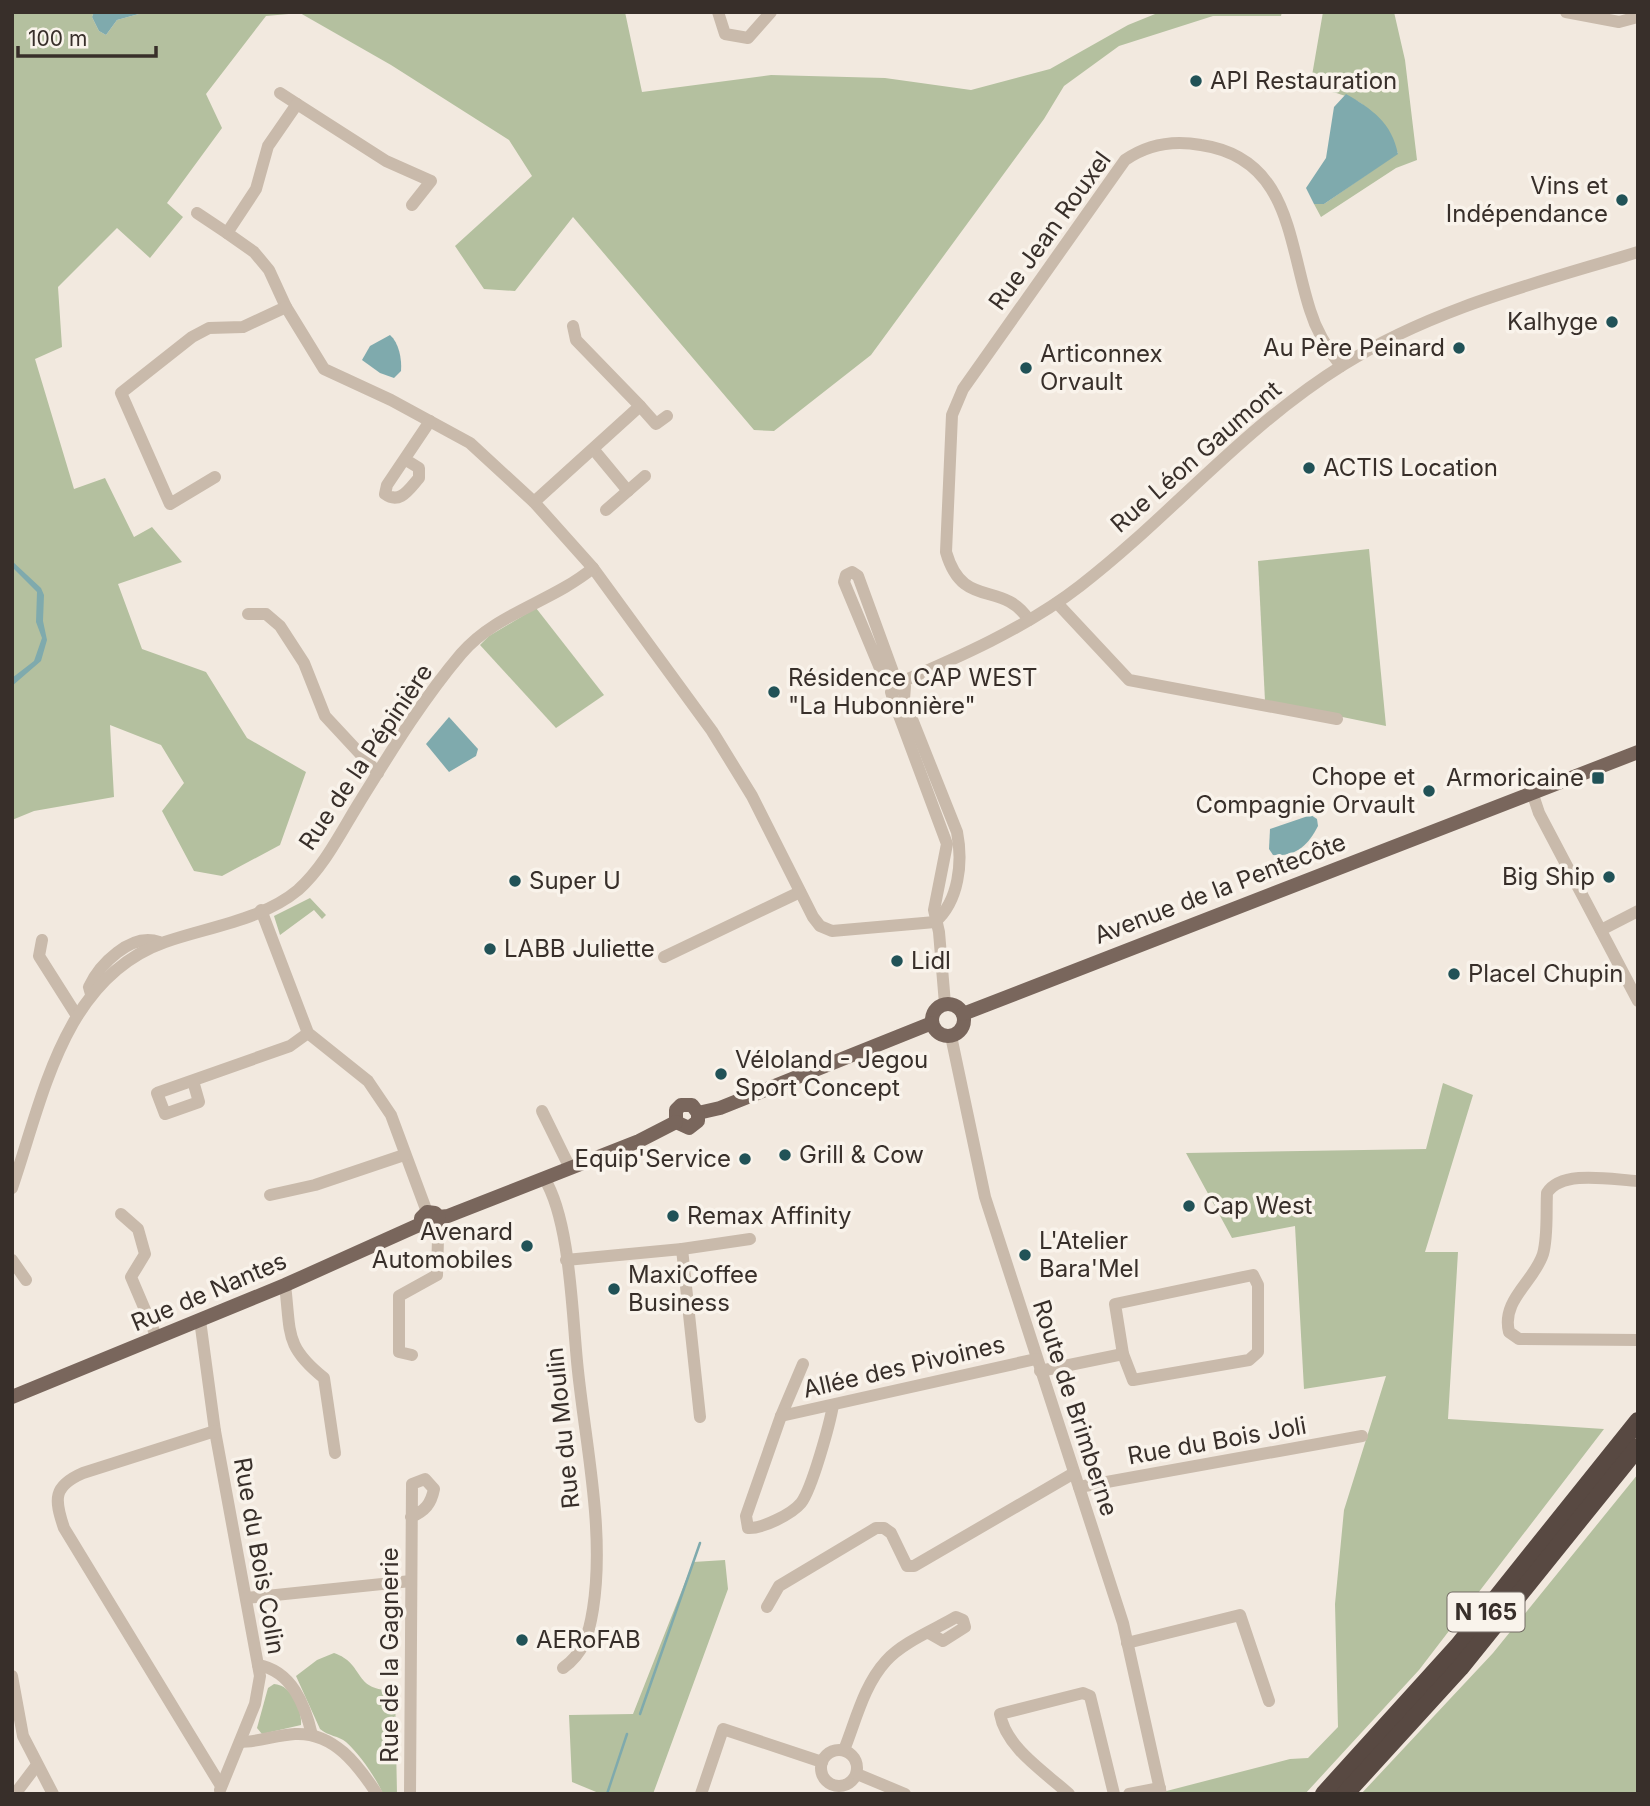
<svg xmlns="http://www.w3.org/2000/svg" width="1650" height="1806" font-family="Inter,sans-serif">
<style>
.green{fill:#b4c09f}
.water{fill:#7faaad}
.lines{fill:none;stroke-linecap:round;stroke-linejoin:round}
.stream{stroke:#7faaad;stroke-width:2.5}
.minor{stroke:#c9baab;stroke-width:12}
.major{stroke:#79665c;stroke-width:14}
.highway{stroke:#584942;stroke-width:18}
.poi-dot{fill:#215257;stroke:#f9f3eb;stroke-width:2.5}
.labels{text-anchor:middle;stroke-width:7;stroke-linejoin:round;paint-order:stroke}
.shield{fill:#f9f3eb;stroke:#726a64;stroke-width:2}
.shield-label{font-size:23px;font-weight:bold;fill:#382f2a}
.poi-label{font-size:24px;fill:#382f2a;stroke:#f9f3eb;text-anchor:start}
.street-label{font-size:24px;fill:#382f2a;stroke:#f9f3eb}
</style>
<rect width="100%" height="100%" fill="#f2e9df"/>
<!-- green -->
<g class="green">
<polygon points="12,12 94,12 92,17 99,31 106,35 117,20 146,12 625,12 642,92 771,75 885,78 971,90 1050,69 1128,25 1160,12 1282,12 1281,16 1213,16 1119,46 1064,86 1044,119 871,355 774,431 754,430 573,217 515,291 484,289 455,246 532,176 509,140 391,65 300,13 266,16 206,94 222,128 167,203 183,217 150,258 117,228 58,287 62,347 35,359 74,489 105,478 134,537 152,527 182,562 118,584 142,649 206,672 247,738 306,772 280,845 222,876 194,871 162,811 184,783 161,745 110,725 114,797 34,811 12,820"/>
<path d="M1323,12H1394L1405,60L1417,160L1396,168L1321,217L1314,204H1324L1398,153C1369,104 1368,99 1310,87Z"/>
<polygon points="1369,549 1386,726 1265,701 1258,561"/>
<polygon points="536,608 604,695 556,728 480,645 489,636"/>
<polygon points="310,898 326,915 322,919 314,910 280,935 274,916"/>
<polygon points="1443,1083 1473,1095 1425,1252 1458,1252 1448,1419 1604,1429 1419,1670 1305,1794 1155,1794 1290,1759 1308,1758 1338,1727 1335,1604 1344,1510 1386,1376 1304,1389 1295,1226 1232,1238 1186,1153 1426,1149"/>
<polygon points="1638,1474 1638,1794 1361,1794 1493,1653"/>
<polygon points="725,1560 728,1589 653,1794 601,1794 572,1782 569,1715 633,1714 693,1562"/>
<path d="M334,1653C366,1664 352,1692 395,1690L397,1794H383C375,1776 360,1755 346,1742C339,1736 328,1736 320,1729L296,1676L317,1660Z"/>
<path d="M274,1684C292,1685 302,1710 301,1725L262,1734L257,1728L268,1688Z"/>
</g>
<!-- water -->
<g class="water">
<polygon points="94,12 146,12 117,20 106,35 99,31 92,17"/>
<path d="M1346,94C1372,109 1392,123 1398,154L1324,204H1314L1306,188L1326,158L1334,107Z"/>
<path d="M390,335C399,343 402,359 401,371L394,378L380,373L362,360L370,346Z"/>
<polygon points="12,561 41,588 44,595 43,621 47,640 41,661 12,686 12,678 34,661 42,638 36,622 37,592 12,567"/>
<polygon points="449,717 478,749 476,756 449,772 426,744"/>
<path d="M1311,815L1317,819L1318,826C1308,846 1295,857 1273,855L1269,849L1270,829Z"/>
</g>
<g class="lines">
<!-- stream -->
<g class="stream">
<polyline points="640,1714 700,1543"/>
<polyline points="607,1794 627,1734"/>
</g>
<!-- minor -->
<g class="minor">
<polyline points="718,12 725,34 748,38 771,12"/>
<polyline points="1566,12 1619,22 1634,18"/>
<polyline points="280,93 297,104"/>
<polyline points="412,205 431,181 386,161 297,104 268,146 256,189 227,233 254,252 269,270 286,307 324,369 391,400 470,443 534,502 593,568 712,731 752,796 813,917 820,926 832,931 935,922"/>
<polyline points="197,213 227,233"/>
<polyline points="640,406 656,424 667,416"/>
<polyline points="594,450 628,491"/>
<path d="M406,460L419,468V478C409,489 400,505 385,494L387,485L430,421"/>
<polyline points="215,477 170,504 121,393 192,337 209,328 243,327 286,307"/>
<polyline points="534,502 640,406 576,340 573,326"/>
<polyline points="606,510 645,476"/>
<polygon points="852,572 858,576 897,683 903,691 884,678 844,582 846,575"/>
<polyline points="1057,603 1129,680 1337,719"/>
<polyline points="248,614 266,614 280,626 304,663 325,716 378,773"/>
<path d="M1029,620C1002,579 963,611 946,552L952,415L963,389L1125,160C1148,144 1174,140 1201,145C1290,158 1288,242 1310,310C1316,330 1328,350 1341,366"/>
<path d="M905,686L904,699L957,832C963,862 959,901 935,922"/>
<polyline points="1532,792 1539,813 1638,1001"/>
<polyline points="261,910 308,1033 368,1081 391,1115 427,1212"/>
<polyline points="1601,930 1638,911"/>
<polyline points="42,940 39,956 77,1016"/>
<polyline points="664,957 800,892"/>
<path d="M91,994L89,987C99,965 131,932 159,942"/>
<path d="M945,1004L939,932L934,910L947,844L894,702L891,692L894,685C957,658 1026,628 1080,586C1172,515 1242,428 1343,365C1433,308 1537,283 1638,252"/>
<polyline points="951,1036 985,1197 1123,1623 1161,1794"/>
<polyline points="193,1081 199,1102 165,1114 157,1093 290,1046 308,1033"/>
<polyline points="542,1111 570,1168"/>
<path d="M544,1178C571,1221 572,1318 578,1371C586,1447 605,1532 593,1609C589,1634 584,1653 563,1668"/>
<path d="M1638,1181C1613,1180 1562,1169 1547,1193C1546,1212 1548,1236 1543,1254C1534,1282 1501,1300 1509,1332L1519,1339L1638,1340"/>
<path d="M12,1188C43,1098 63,978 165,942C208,927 262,920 298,890C324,867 341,832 359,803C390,753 422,700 461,654C496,613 552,602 593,568"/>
<polyline points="270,1195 315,1185 404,1155"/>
<polyline points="121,1214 138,1229 145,1254 131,1277 157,1338"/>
<polyline points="682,1249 750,1239"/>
<polyline points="12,1260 26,1280"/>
<polyline points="566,1260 682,1249 700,1417"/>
<polygon points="1253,1275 1258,1285 1258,1352 1249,1360 1133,1380 1123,1354 1115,1304"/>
<path d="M285,1285C291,1333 284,1346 324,1378L335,1453"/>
<polyline points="200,1320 215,1431 260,1676 255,1704 220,1790"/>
<polyline points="412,1355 399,1352 399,1296 437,1275 438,1238 434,1229"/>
<path d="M803,1364L781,1416L746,1516L748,1528C762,1529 792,1514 801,1503C812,1489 830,1423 833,1405"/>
<polyline points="1040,1371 1123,1354"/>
<polyline points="781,1416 1036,1359"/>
<path d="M215,1431L83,1473C53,1486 54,1499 64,1528L221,1786"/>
<polyline points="1079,1487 1362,1436"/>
<polyline points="246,1598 411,1581"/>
<polyline points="767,1607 779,1586 876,1528 884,1528 891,1533 907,1566 914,1566 1074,1473"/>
<polyline points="1127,1643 1240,1615 1269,1701"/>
<path d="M258,1665C292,1671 305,1705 312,1735"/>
<polyline points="12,1676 23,1736 53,1794"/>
<path d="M240,1742C259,1742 276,1735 295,1734C334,1732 358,1765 377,1794"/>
<circle cx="839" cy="1768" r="18"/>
<path d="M844,1750C856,1720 864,1685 886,1661C903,1642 934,1630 956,1617L963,1620L965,1627L943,1641L929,1633"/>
<polyline points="857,1774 905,1794"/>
<polyline points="15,1794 37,1765"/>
<path d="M410,1794L412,1484L425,1479L434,1489C431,1504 425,1511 411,1517"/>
<polyline points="701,1794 723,1729 822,1762"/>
<path d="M1069,1794C1045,1772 1006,1748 1000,1714L1083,1693L1090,1696L1114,1794"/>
<polyline points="1129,1794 1160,1788"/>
</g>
<!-- major -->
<g class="major">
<circle cx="948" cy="1020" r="16"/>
<polyline points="963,1014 1638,752"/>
<polyline points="698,1113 720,1108 932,1023"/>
<polyline points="676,1122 676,1110 681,1105 692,1105 698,1113"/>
<polyline points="676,1122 689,1128 698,1121 698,1113"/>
<polyline points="421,1224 421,1218 427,1212 435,1213 439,1217 448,1216 639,1141 676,1122"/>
<polyline points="421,1224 425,1229 434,1229 439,1217"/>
<polyline points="12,1397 285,1285 421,1224"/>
</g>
<!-- highway -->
<g class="highway">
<polyline points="1324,1794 1458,1646 1638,1421"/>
<polyline points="1345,1794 1460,1668 1638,1447"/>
</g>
</g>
<!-- markers -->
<g class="poi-dot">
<circle cx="1196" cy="81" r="7"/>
<circle cx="1622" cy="200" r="7"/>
<circle cx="1612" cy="322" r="7"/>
<circle cx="1459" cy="348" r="7"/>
<circle cx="1026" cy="368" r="7"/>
<circle cx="1309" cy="468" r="7"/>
<circle cx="774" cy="692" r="7"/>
<rect x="1591" y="771" width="14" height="14" rx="3.5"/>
<circle cx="1429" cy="791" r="7"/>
<circle cx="1609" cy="877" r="7"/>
<circle cx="515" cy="881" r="7"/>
<circle cx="490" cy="949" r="7"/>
<circle cx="897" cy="961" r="7"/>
<circle cx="1454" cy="974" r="7"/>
<circle cx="721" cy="1074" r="7"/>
<circle cx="785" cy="1155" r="7"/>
<circle cx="745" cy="1159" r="7"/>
<circle cx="1189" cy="1206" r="7"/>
<circle cx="673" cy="1216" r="7"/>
<circle cx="527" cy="1246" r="7"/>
<circle cx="1025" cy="1255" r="7"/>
<circle cx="614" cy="1289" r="7"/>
<circle cx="522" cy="1640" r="7"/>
</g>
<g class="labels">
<!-- shield labels -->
<rect class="shield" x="1447.5" y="1592.5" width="77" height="39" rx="5"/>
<g class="shield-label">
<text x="1486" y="1620">N 165</text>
</g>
<!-- poi labels -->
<g class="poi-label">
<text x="1210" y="89">API Restauration</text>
<text x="1608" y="194" text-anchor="end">Vins et<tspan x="1608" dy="28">Indépendance</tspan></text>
<text x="1598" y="330" text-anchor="end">Kalhyge</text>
<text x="1445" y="356" text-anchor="end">Au Père Peinard</text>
<text x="1040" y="362">Articonnex<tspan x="1040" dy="28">Orvault</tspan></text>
<text x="1323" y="476">ACTIS Location</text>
<text x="788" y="686">Résidence CAP WEST<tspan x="788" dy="28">"La Hubonnière"</tspan></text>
<text x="1415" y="785" text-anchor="end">Chope et<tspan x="1415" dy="28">Compagnie Orvault</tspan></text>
<text x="1584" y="786" text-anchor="end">Armoricaine</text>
<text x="1595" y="885" text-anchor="end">Big Ship</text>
<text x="529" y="889">Super U</text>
<text x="504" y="957">LABB Juliette</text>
<text x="911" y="969">Lidl</text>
<text x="1468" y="982">Placel Chupin</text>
<text x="735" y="1068">Véloland - Jegou<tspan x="735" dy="28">Sport Concept</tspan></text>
<text x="799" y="1163">Grill &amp; Cow</text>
<text x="731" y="1167" text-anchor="end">Equip'Service</text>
<text x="1203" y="1214">Cap West</text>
<text x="687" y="1224">Remax Affinity</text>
<text x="513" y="1240" text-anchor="end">Avenard<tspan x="513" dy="28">Automobiles</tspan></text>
<text x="1039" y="1249">L'Atelier<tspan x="1039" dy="28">Bara'Mel</tspan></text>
<text x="628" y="1283">MaxiCoffee<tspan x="628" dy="28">Business</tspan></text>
<text x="536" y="1648">AERoFAB</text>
</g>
<!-- street labels -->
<g class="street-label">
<text transform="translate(1050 231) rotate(-54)" y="8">Rue Jean Rouxel</text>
<text transform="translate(1196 457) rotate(-41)" y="8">Rue Léon Gaumont</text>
<text transform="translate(366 757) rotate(-56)" y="8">Rue de la Pépinière</text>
<text transform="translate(1220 889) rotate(-21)" y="8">Avenue de la Pentecôte</text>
<text transform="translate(209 1292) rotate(-23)" y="8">Rue de Nantes</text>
<text transform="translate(904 1367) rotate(-13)" y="8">Allée des Pivoines</text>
<text transform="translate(1075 1408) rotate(72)" y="8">Route de Brimberne</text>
<text transform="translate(563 1428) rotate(-96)" y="8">Rue du Moulin</text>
<text transform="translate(1217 1441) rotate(-10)" y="8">Rue du Bois Joli</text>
<text transform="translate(259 1556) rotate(80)" y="8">Rue du Bois Colin</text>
<text transform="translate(390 1655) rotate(-90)" y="8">Rue de la Gagnerie</text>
</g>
</g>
<!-- border -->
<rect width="1650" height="1806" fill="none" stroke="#382f2a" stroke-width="28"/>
<!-- scale -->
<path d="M18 46v10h138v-10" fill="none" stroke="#382f2a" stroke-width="3.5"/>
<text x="28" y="46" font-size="21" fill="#382f2a" stroke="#f9f3eb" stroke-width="5" paint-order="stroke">100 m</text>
</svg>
